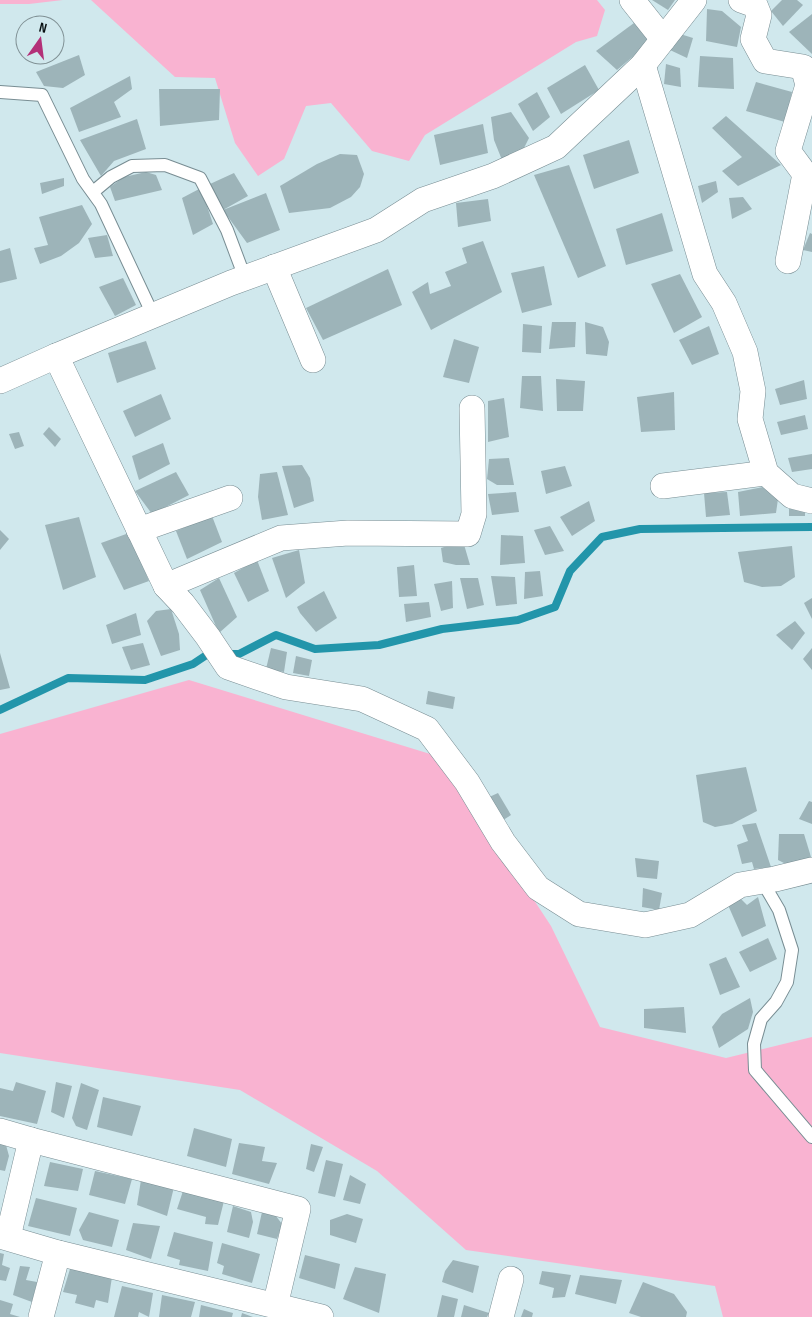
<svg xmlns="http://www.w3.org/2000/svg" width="812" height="1317" font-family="'Sofia Sans Condensed',sans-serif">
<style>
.green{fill:#f9b3d1}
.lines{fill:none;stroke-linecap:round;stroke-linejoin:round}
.stream{stroke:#2295aa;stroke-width:8}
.building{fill:#9db4b9}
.lane-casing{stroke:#788d93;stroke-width:14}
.street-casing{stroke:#788d93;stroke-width:26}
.lane{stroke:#fff;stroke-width:12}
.street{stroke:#fff;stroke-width:25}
</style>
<rect width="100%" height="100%" fill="#d0e8ed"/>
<!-- green -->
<g class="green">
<polygon points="0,0 63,0 29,4 0,4"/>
<polygon points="91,0 597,0 605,10 597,36 576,42 425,135 409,161 372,151 331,103 306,106 284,159 258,176 235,143 215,78 175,77"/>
<polygon points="189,680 440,757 551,926 600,1027 726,1058 812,1037 812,1317 723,1317 715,1286 466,1250 377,1171 240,1090 0,1053 0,734"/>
</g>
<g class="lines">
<!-- stream -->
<polyline class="stream" points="0,710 68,678 145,680 193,664 208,654 239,654 276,635 315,649 379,645 442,629 518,620 555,607 570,571 602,537 640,529 812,527"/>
</g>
<!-- building -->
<g class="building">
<polygon points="652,0 675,0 668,10"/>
<polygon points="782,0 797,0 803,5 783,26 771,11"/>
<polygon points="707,9 722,11 741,27 737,47 706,41"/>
<polygon points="812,14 812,54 789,32"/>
<polygon points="634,23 651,41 617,70 596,51"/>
<polygon points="677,33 693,38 687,58 670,50"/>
<polygon points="79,55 85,75 63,88 44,86 36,72"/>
<polygon points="700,56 733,58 734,89 698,87"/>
<polygon points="666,64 680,68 681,87 664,84"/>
<polygon points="585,65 599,90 561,114 547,88"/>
<polygon points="130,76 132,89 114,102 121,117 79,132 70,108"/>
<polygon points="756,82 792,92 785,122 746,111"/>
<polygon points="159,89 220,89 219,120 160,126"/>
<polygon points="537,92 550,117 533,131 518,104"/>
<polygon points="511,112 529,138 523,150 502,160 494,140 491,117"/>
<polygon points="726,116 781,165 738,186 722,171 742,157 712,128"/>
<polygon points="137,119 146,149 114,161 101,176 80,140"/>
<polygon points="483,124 488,153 440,165 434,135"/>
<polygon points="629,140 639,173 594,189 583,155"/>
<polygon points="340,154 357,155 364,174 360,187 351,197 330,208 289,213 280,186 317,164"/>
<polygon points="569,165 606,266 578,278 534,175"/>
<polygon points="146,172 156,175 162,190 115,201 110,187 124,177"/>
<polygon points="234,173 248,196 223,210 266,193 280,230 247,243 223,210 210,184"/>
<polygon points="64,178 64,186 42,194 40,183"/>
<polygon points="716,181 718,192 702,203 698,186"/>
<polygon points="201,188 213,224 193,235 182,198"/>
<polygon points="743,197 752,209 732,219 729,198"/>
<polygon points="488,199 491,221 458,227 456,203"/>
<polygon points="82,205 92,224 79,243 61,256 40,264 34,248 48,245 39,217"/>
<polygon points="662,213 673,251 626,265 616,229"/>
<polygon points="810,233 812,234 812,252 803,250"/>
<polygon points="107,235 113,256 95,258 88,238"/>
<polygon points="483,241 502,292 431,330 412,292 428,282 430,294 451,286 445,272 467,263 462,248"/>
<polygon points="10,248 17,279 0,283 0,251"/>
<polygon points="544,266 552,305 522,313 511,273"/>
<polygon points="388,269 402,305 323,340 306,308"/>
<polygon points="680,274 702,317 674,333 651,284"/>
<polygon points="123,278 136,305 115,316 99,287"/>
<polygon points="552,322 576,322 575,347 549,349"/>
<polygon points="585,322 603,327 609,342 607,356 586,354"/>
<polygon points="523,324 542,326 541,353 522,352"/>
<polygon points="709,326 719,354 692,365 679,340"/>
<polygon points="454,339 479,347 469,383 443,377"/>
<polygon points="146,341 156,369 117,383 108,353"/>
<polygon points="522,376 541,376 543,411 520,408"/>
<polygon points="556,379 585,381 583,411 557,411"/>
<polygon points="804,380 807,399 780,405 775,389"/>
<polygon points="674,392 675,430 641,432 637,397"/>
<polygon points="161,394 171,419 135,437 123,411"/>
<polygon points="504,398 509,437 488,442 488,401"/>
<polygon points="805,415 808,429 781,435 777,422"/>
<polygon points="49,427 61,439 55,447 43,434"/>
<polygon points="19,432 24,446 15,449 9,434"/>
<polygon points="163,443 170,464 139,480 132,456"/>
<polygon points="812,454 812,469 792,472 788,458"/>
<polygon points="509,458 514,485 497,485 487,479 489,459"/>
<polygon points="302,465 310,478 314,501 294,508 282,466"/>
<polygon points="565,466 572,486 546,494 541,471"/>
<polygon points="176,472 189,495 152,514 135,491"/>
<polygon points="277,472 288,515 262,520 258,497 260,474"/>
<polygon points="763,487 778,499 776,513 740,516 738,492"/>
<polygon points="516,492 519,512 492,515 488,494"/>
<polygon points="727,492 730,515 706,517 704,493"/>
<polygon points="589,501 595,521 572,536 560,517"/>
<rect x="789" y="508" width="16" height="8"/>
<polygon points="212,516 222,542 187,559 176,531"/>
<polygon points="79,517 96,577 63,590 45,525"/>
<polygon points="550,526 564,551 545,555 534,530"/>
<polygon points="0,530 9,539 0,550"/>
<polygon points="129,533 149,581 124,590 101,543"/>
<polygon points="501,535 523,536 525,563 500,565"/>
<polygon points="463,541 470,565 456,565 443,562 441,548"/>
<polygon points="792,546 795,577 781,586 762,587 744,582 738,552"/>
<polygon points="299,550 305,583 286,598 272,558"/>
<polygon points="257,560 269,591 248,602 234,573"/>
<polygon points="414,565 417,596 399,597 397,567"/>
<polygon points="540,571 543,596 524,599 525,572"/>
<polygon points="491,576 515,577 517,604 496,606"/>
<polygon points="219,578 237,617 219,633 200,590"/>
<polygon points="460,578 478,578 484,605 467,609"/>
<polygon points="452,581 453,608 441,611 434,584"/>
<polygon points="324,591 337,618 316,632 300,613 297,607"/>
<polygon points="812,598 812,619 804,603"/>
<polygon points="429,602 431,617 406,622 404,604"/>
<polygon points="171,609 179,634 180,650 161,656 147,621 156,611"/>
<polygon points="136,613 141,635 112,644 106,625"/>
<polygon points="795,621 805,633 792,650 776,635"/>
<polygon points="143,643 150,665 131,670 122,647"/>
<polygon points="271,648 287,652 284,672 266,669"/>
<polygon points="812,648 812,670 803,659"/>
<polygon points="0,653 10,688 0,690"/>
<polygon points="296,656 312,660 309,676 293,673"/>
<polygon points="428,691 455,697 453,709 426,704"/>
<polygon points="746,767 757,811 732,824 715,827 703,822 696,775"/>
<polygon points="498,793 511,815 500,822 487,798"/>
<polygon points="809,801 812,802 812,824 799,819"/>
<polygon points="756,823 771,867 754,869 752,862 742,864 737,845 748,841 742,825"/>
<polygon points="779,834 804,834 811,857 804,861 788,865 778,860"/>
<polygon points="635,858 659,861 657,879 637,877"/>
<polygon points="643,888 662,893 659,910 642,907"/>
<polygon points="739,897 747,905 758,897 766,926 742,937 728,905"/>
<polygon points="768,938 777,959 750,972 739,952"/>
<polygon points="726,957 740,987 720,995 709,964"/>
<polygon points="750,998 753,1012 748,1029 719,1048 712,1027 722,1014"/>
<polygon points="684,1007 686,1033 644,1028 644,1009"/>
<polygon points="16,1082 46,1091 37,1124 0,1116 0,1088 13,1091"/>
<polygon points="56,1082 72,1086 64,1118 51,1112"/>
<polygon points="81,1083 99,1090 87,1130 76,1126 72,1118"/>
<polygon points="103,1097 141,1106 132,1136 97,1127"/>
<polygon points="194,1128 232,1139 226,1167 187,1156"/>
<polygon points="0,1143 6,1145 9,1156 5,1171 0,1170"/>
<polygon points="239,1143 265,1147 262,1161 277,1163 269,1184 232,1174"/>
<polygon points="311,1144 323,1147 314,1172 306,1169"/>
<polygon points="326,1160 343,1164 335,1197 318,1193"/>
<polygon points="50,1162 83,1169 78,1191 44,1186"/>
<polygon points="95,1171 132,1179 125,1204 89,1195"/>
<polygon points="350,1175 366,1184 360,1204 343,1200"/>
<polygon points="141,1180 174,1187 167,1216 137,1205"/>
<polygon points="183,1191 224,1201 218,1225 205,1224 206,1217 177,1209"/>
<polygon points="36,1198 77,1208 70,1236 28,1226"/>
<polygon points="233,1206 251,1212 253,1222 249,1238 227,1232"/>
<polygon points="89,1212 119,1220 112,1247 83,1240 79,1230"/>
<polygon points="262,1212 276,1216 282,1224 277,1239 257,1234"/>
<polygon points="347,1214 363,1219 356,1243 330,1235 330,1220"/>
<polygon points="133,1223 160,1226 151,1259 126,1250"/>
<polygon points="174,1232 213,1242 208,1271 179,1265 180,1260 167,1256"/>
<polygon points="222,1243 260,1254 252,1283 222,1274 224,1266 217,1263"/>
<polygon points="0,1253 4,1254 2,1265 10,1268 6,1281 0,1280"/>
<polygon points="305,1255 340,1264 335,1289 299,1278"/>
<polygon points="453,1260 479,1266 473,1293 442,1282 445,1271"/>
<polygon points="20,1266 30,1267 26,1280 37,1282 32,1302 13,1295"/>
<polygon points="355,1267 386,1274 379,1313 343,1299"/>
<polygon points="70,1269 112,1277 108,1303 96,1300 94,1308 75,1303 77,1295 63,1292"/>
<polygon points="542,1271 571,1275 565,1297 552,1298 554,1288 539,1284"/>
<polygon points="580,1275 622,1280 616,1304 575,1294"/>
<polygon points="643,1282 674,1294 687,1312 686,1317 641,1317 629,1313"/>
<polygon points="122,1286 153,1293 149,1317 139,1312 138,1317 114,1317"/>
<polygon points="162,1295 195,1302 191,1317 159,1317"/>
<polygon points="442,1295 458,1299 454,1317 437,1317"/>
<polygon points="0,1300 13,1304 10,1314 20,1317 0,1317"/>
<polygon points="201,1305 233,1313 232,1317 199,1317"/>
<polygon points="464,1305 489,1313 487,1317 461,1317"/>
<polygon points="524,1309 533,1313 532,1317 521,1317"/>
<polygon points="242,1313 253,1317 241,1317"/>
</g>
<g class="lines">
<!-- lane casing -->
<g class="lane-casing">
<g id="lane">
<polyline points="0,92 42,95 83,179 101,204 153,315"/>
<polyline points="93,192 111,177 132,166 165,165 200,178 227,230 245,278"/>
<polyline points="762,881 779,910 792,950 787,982 776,1002 761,1019 754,1044 755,1070 812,1137"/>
</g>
</g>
<!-- street casing -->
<g class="street-casing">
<g id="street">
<polyline points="632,0 663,39"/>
<polyline points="741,0 755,5 759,15 753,39 765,61 803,67 808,85 788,151 805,174 788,261"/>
<polyline points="643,65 705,274 724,303 745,352 753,391 750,419 766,473 792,496 812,501"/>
<polyline points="274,267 313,360"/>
<polyline points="56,356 166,586 183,604 208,637 228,667 286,687 362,699 427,729 467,782 503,842 538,888 579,914 645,925 690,915 740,885 775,879 812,870"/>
<polyline points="0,381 56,356 231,283 376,230 423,200 493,176 556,147 643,65 694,0"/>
<polyline points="663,486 766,473"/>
<polyline points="139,530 230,498"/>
<polyline points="166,586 281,538 348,533 468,534 474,514 472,408"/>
<polyline points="0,1131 31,1140"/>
<polyline points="0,1236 58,1253 321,1317"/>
<polyline points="8,1237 31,1140 298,1209 275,1306"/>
<polyline points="41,1317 58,1253"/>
<polyline points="501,1317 511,1279"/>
</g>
</g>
<!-- lane -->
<use href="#lane" class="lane"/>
<!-- street -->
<use href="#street" class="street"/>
</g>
<!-- north arrow -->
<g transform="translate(40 40) rotate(14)"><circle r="24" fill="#d0e8ed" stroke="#809195"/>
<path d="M0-4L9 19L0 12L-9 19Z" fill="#b33078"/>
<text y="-8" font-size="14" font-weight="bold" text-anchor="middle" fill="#070f11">N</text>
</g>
</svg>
